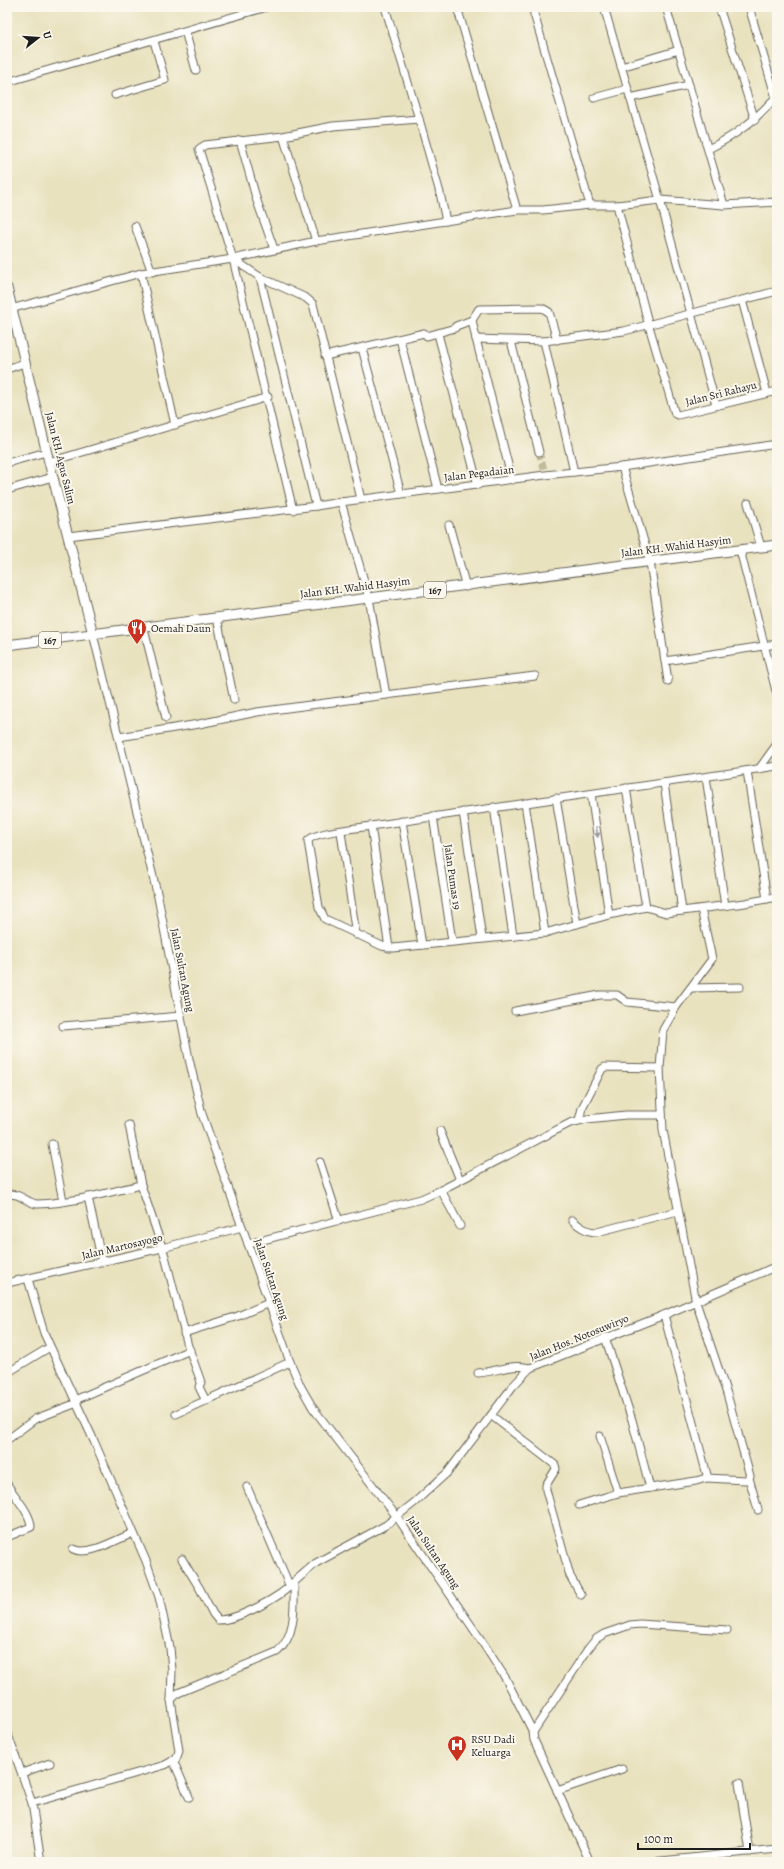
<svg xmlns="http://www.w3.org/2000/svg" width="784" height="1869" font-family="Alegreya,serif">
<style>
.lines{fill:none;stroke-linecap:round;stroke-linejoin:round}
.minor-tunnel{stroke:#c0ba9e;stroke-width:7;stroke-dasharray:7 3.5;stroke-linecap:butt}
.minor-casing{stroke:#646155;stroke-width:9}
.major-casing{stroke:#646155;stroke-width:11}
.minor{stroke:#fff;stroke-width:7}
.major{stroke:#fff;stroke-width:9}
.oneway{fill:#999}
.labels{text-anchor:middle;stroke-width:4;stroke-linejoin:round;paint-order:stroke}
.shield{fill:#fbf7ec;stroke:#5f5e5a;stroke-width:1}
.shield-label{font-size:10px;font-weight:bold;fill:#1c1c1c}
.street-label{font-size:11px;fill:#1c1c1c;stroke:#fbf7ec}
.poi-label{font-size:11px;fill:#1c1c1c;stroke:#fbf7ec;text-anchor:start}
</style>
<rect width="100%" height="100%" fill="#fbf7ec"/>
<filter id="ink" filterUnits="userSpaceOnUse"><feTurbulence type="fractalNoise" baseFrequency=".025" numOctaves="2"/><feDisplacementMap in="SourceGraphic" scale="8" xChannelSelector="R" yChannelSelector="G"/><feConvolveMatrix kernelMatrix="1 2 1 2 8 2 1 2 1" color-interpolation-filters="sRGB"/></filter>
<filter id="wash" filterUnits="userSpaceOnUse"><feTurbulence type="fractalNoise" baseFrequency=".012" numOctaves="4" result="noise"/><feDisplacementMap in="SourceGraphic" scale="16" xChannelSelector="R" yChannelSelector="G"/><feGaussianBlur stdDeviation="0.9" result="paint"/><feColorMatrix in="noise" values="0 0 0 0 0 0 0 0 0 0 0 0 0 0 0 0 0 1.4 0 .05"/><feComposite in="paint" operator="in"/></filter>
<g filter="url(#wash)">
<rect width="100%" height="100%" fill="#e9e2bf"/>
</g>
<g filter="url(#ink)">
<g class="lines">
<!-- minor-tunnel -->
<polyline class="minor-tunnel" points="539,452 545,473"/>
<!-- minor casing -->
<g class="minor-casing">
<g id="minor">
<polyline points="385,7 419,119 440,193 446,221"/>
<polyline points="457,7 517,210"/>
<polyline points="532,7 590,205"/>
<polyline points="604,7 660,200 716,405"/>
<polyline points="666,7 724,205"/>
<polyline points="719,7 755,120"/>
<polyline points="749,7 776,98"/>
<polyline points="185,31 196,70"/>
<polyline points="621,67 679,50"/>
<polyline points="7,82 267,7"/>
<polyline points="115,95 165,80 154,41"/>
<polyline points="594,98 627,89"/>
<polyline points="630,98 689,85"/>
<polyline points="283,136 316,241"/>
<polyline points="240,140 257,201 274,249"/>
<path d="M708,149C737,135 755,120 777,96"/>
<polyline points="617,205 649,326 675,414 678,415 777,391"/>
<polyline points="135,226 152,272"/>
<polyline points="233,259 260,277 306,298 313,304 361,499"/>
<polyline points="141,273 175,425"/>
<polyline points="260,277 316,506 341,502"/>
<polyline points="742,300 767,393"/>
<polyline points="7,310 141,273 233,259 316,241 517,210 543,210 590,205 617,205 660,200 724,205 777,202"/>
<polyline points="472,320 479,309 542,308 549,312 557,340"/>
<polyline points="438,334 478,485"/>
<polyline points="400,339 438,489"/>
<polyline points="476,339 512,480"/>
<polyline points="511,341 539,452"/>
<polyline points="544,341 574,472"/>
<polyline points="362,348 401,494"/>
<polyline points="325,356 424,333 427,336 455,328 456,326 472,320 476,339 544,341 624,331 777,291"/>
<polyline points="7,369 24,363"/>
<polyline points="49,462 268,397"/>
<polyline points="7,463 46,452"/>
<polyline points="622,467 777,444"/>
<polyline points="7,490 53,477"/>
<polyline points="748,503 761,547"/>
<polyline points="293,510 233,259 199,149 205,145 283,136 333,126 419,119"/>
<polyline points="449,525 466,587"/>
<polyline points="68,536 316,506"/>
<polyline points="740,550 777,695"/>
<polyline points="217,618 234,700"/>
<polyline points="144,629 166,718"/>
<polyline points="93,634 158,897 189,1059 202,1114 290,1362 301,1387 313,1408 397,1517 481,1640 506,1679 533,1732 534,1740 590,1862"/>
<polyline points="665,661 777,644"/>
<polyline points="535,676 386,695 369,598 341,502 545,475 622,467 650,562 668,681"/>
<polyline points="119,737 199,724 257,712 386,695"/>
<path d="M777,766L371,826C359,828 312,832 308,841L319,907L325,919L382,946L393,948L545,933L609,915L646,907L666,913L745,903L777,897"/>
<polyline points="759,769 777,744"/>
<polyline points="747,771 767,899"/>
<polyline points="706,777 725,906"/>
<polyline points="664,783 682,911"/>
<polyline points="626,788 646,907"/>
<polyline points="591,794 609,915"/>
<polyline points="556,798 577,924"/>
<polyline points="525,803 545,933"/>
<polyline points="494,807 513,936"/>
<polyline points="463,812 482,938"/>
<polyline points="433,816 452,941"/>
<polyline points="402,821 422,945"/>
<polyline points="371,826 389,948"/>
<polyline points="341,832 356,935"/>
<polyline points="701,909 712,959 676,1007 663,1030 660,1068 663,1130 696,1302 727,1394 750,1476 746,1480 706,1478"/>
<polyline points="691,988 740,987"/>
<polyline points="515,1011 600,995 617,995 627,1002 676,1007"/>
<polyline points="63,1026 181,1016"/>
<polyline points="579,1120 582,1108 602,1069 605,1067 660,1068"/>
<polyline points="129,1125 141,1185 165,1256 188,1346 201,1382 199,1387 206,1401"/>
<polyline points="440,1131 460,1180"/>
<polyline points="52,1144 63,1201"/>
<polyline points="320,1162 339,1221"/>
<polyline points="441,1190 460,1226"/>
<path d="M7,1195C19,1191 27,1204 38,1204C73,1203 108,1192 141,1185"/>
<polyline points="88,1197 102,1262"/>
<path d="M572,1220C580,1227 587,1232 597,1232L678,1211"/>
<polyline points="248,1244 421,1199 441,1190 570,1123 587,1119 626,1115 662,1115"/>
<polyline points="28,1279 44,1333 94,1441 146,1561 159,1597 170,1648 172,1670 171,1700"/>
<polyline points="7,1283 162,1248 242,1227"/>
<polyline points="184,1333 238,1316 269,1303"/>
<polyline points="605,1337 632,1420 650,1488"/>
<polyline points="7,1373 50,1347"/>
<path d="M478,1373C496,1372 512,1363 530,1368"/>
<polyline points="75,1400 190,1350"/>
<polyline points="176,1414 290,1362"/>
<polyline points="492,1416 555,1465 556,1469 546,1485 546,1490 570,1576 581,1595"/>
<polyline points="600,1436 618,1493"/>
<polyline points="7,1440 35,1419 77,1403"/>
<polyline points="749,1478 758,1510"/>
<path d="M7,1484C14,1496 31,1513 31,1527L7,1537"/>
<polyline points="247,1487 290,1587"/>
<polyline points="579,1505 618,1493 696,1481 706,1478 707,1475 664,1315"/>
<path d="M73,1549C88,1557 118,1539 133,1533"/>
<path d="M182,1559L200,1589L213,1614L218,1620C238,1620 281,1597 294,1582"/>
<polyline points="7,1732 32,1803 41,1862"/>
<polyline points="533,1732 588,1649 596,1639 604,1634 630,1625 640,1624 727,1630"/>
<polyline points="173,1760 189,1797"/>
<polyline points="22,1773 50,1763"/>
<polyline points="739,1783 750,1852"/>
<polyline points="557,1791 622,1769"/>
<path d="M32,1803L165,1765L176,1759L179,1751L171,1700L178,1693L277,1652C297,1636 294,1604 294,1582L316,1563L386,1525L415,1502L448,1472L513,1386L530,1368L664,1315L777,1266"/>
<polyline points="652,1862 777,1849"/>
</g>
</g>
<!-- major casing -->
<g class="major-casing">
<g id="major">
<polyline points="7,288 49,462 93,634"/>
<polyline points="7,645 777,545"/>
</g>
</g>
<!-- minor -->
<use href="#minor" class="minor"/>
<!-- major -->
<use href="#major" class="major"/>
</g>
<!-- one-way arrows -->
<defs><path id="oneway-solid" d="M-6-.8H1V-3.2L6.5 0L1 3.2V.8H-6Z"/></defs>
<use class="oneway" href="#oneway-solid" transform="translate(597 832) rotate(81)"/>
</g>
<!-- icons -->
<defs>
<g id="restaurant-pin" transform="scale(1)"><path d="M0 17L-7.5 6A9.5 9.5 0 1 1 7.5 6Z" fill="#c8321e" stroke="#fbf7ec"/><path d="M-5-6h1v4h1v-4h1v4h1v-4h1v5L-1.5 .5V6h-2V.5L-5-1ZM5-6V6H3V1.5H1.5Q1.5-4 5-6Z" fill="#fff"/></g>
<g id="hospital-pin" transform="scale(1)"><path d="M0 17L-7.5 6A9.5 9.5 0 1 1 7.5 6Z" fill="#c8321e" stroke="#fbf7ec"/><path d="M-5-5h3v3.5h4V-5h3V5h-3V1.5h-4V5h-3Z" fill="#fff"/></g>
</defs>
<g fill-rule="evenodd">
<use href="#restaurant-pin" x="137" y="628"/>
<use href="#hospital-pin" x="457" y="1745"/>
</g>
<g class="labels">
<!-- shield labels -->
<g class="shield">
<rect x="424" y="582" width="22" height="16" rx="3"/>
<rect x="39" y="632" width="22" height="16" rx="3"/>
</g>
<g class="shield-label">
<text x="435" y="594">167</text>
<text x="50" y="644">167</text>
</g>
<!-- street labels -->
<g class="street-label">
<text transform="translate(721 393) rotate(-14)" y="4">Jalan Sri Rahayu</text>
<text transform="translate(61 458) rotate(76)" y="4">Jalan KH. Agus Salim</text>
<text transform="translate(479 473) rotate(-7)" y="4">Jalan Pegadaian</text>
<text transform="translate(676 546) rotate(-7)" y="4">Jalan KH. Wahid Hasyim</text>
<text transform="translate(355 587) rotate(-7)" y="4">Jalan KH. Wahid Hasyim</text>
<text transform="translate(453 877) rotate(82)" y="4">Jalan Pumas 19</text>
<text transform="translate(183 970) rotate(79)" y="4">Jalan Sultan Agung</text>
<text transform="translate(122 1246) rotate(-13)" y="4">Jalan Martosayogo</text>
<text transform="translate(272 1279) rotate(71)" y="4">Jalan Sultan Agung</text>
<text transform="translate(579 1337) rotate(-22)" y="4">Jalan Hos. Notosuwiryo</text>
<text transform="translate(434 1552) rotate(56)" y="4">Jalan Sultan Agung</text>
</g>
<!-- poi labels -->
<g class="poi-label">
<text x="151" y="632">Oemah Daun</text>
<text x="471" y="1743">RSU Dadi<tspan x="471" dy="13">Keluarga</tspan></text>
</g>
</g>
<!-- margin -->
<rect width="784" height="1869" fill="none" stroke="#fbf7ec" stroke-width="24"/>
<!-- north arrow -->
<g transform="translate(38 38) rotate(73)" stroke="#fbf7ec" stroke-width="3" paint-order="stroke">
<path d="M0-3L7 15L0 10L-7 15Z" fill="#1c1c1c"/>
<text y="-6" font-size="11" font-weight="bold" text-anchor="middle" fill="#1c1c1c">U</text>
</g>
<!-- scale -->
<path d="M638 1843v6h112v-6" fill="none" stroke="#1c1c1c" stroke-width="2"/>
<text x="644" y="1843" font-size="12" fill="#1c1c1c" stroke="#fbf7ec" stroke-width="3" paint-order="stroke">100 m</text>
</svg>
